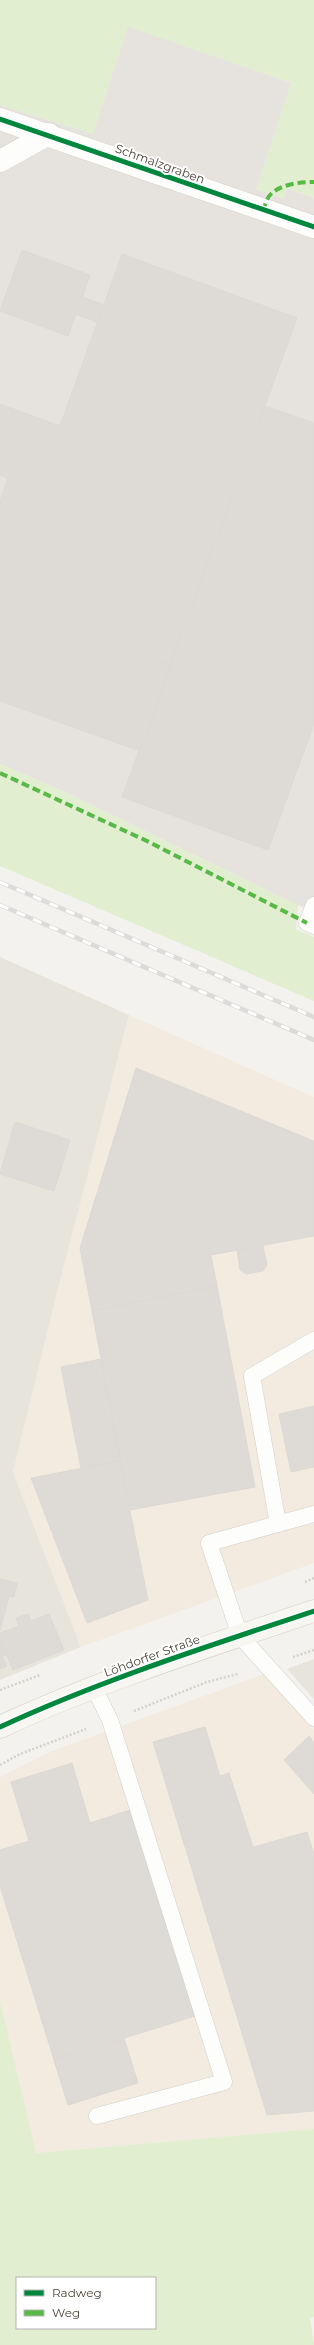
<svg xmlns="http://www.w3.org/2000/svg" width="314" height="2345" font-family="Montserrat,sans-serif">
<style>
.residential{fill:#e7e4dc}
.commercial{fill:#f3ebdf}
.industrial{fill:#e6e2de}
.green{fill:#e1eecf;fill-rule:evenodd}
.parking{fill:#e6e3df}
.building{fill:#dedbd6;stroke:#dcd9d4}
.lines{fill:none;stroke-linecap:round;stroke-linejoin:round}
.lane-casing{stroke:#d2d0cb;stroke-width:17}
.street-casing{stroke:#d2d0cb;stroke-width:23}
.secondary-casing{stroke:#d3cfc5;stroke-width:23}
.path{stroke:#d3d2cc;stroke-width:2.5;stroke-dasharray:2 2;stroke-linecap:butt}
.lane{stroke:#fdfdfc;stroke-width:16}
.street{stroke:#fdfdfc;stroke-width:22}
.secondary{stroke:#f7f6f1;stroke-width:22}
.rail-casing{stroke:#dbdbda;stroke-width:4.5}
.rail{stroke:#fff;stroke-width:3;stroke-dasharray:9;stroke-linecap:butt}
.quiet{stroke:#58b947;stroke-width:4;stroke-dasharray:8 4;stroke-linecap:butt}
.cycleway-casing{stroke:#fff;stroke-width:8}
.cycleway{stroke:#00873e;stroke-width:5}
.labels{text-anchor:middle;stroke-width:4;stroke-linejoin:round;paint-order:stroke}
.street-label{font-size:12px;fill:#4b4439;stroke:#fff}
</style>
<rect width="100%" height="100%" fill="#f4f2ee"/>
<!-- residential -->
<g class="residential">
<polygon points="0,957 129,1015 13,1472 81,1647 0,1680"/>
<polygon points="314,1659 314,1699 287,1669"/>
</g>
<!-- commercial -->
<g class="commercial">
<polygon points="129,1015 314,1097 314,1563 81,1647 13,1472 56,1296"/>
<polygon points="264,1674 314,1730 314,2129 35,2153 0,2001 0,1777 52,1751"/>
</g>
<!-- industrial -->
<polygon class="industrial" points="128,27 291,83 256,189 284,199 314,198 314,913 63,791 0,764 0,105 93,134"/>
<!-- green -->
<g class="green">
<polygon points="0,0 314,0 314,198 288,188 284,199 256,189 291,83 128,27 93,134 0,105"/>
<polygon points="0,764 63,791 298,905 296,929 314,937 314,1001 0,866"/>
<path d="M0,2001L36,2153L314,2129V2317L310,2318L314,2345H0ZM17,2278H155V2328H17Z"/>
</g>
<!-- parking -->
<g class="parking">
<polygon points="128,27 291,83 256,189 93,134"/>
<polygon points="287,188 314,198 314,210 284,199"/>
</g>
<!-- building -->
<g class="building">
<polygon points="22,250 90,275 82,297 104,305 97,322 76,314 68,336 0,311"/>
<polygon points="122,254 297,318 171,665 0,602 0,501 8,478 0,475 0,404 60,426"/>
<polygon points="265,406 314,423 314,724 268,850 122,797"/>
<polygon points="0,602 171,665 140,751 0,701"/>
<polygon points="136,1068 314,1141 314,1236 211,1255 217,1286 92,1311 80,1248"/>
<polygon points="15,1122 70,1140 54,1191 0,1174"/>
<polygon points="263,1246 267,1265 263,1271 246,1274 240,1270 237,1250"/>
<polygon points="217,1286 255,1487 130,1510 92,1311"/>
<polygon points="101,1359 120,1461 81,1468 61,1367"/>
<polygon points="314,1406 314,1467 291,1472 279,1414"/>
<polygon points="120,1461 148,1600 87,1623 31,1478"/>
<polygon points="0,1579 17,1583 14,1597 9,1596 0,1631"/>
<polygon points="28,1614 31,1621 49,1614 64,1650 13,1670 0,1640 0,1633 19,1626 16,1618"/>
<polygon points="0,1640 6,1655 0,1657"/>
<polygon points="2,1656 7,1666 0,1669 0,1657"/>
<polygon points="205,1727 220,1776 229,1773 253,1847 307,1832 314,1854 314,2111 267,2115 153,1742"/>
<polygon points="309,1736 314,1743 314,1794 284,1760"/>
<polygon points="72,1763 90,1823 130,1810 195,2016 54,2060 0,1886 0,1850 29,1841 11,1782"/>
<polygon points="124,2038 138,2083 68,2105 54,2060"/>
</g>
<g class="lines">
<!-- lane casing -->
<g class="lane-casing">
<g id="lane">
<polyline points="314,905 307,923 314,926"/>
<polyline points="314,1514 209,1543 240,1636 314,1718"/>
<polyline points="278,1524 252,1376 314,1340"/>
<polyline points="94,1688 110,1720 224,2082 97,2116"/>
</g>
</g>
<!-- street casing -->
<g class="street-casing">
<g id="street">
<polyline points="0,119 314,227"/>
<polyline points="0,161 49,134"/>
</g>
</g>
<!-- secondary casing -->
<g class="secondary-casing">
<path id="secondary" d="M0,1727C101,1680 209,1646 314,1611"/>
</g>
<!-- path -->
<g class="path">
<polyline points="305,1582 314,1578"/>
<polyline points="293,1657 314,1650"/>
<polyline points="0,1690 40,1675"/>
<polyline points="134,1711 207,1682 238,1674"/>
<polyline points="0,1765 20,1754 86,1729"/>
</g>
<!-- lane -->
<use href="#lane" class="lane"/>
<!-- street -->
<use href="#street" class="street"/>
<!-- secondary -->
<use href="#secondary" class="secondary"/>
<!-- rail casing -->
<g class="rail-casing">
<g id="rail">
<polyline points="0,882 314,1017"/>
<polyline points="0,905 314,1040"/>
</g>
</g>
<!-- rail -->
<use href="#rail" class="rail"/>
<!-- quiet -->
<g class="quiet">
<path d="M263,211C265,206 267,197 271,194C281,184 301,182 314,182"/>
<polyline points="0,773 149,842 307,923"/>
</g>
<!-- cycleway casing -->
<g class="cycleway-casing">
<g id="cycleway">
<polyline points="0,119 314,227"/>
<path d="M0,1727C101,1680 209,1646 314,1611"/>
</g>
</g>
<!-- cycleway -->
<use href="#cycleway" class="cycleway"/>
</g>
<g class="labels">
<!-- street labels -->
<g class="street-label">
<text transform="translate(160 164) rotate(20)" y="4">Schmalzgraben</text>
<text transform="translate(152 1656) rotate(-20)" y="4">Löhdorfer Straße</text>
</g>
</g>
<!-- legend -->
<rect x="16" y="2277" width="140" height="52" fill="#ffffff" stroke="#b7b4b0"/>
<rect x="24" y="2290" width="20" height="6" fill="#00873e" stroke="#b7b4b0"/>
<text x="52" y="2297" font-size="12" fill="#4b4439">Radweg</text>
<rect x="24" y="2310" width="20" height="6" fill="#58b947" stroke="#b7b4b0"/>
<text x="52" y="2317" font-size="12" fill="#4b4439">Weg</text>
</svg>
